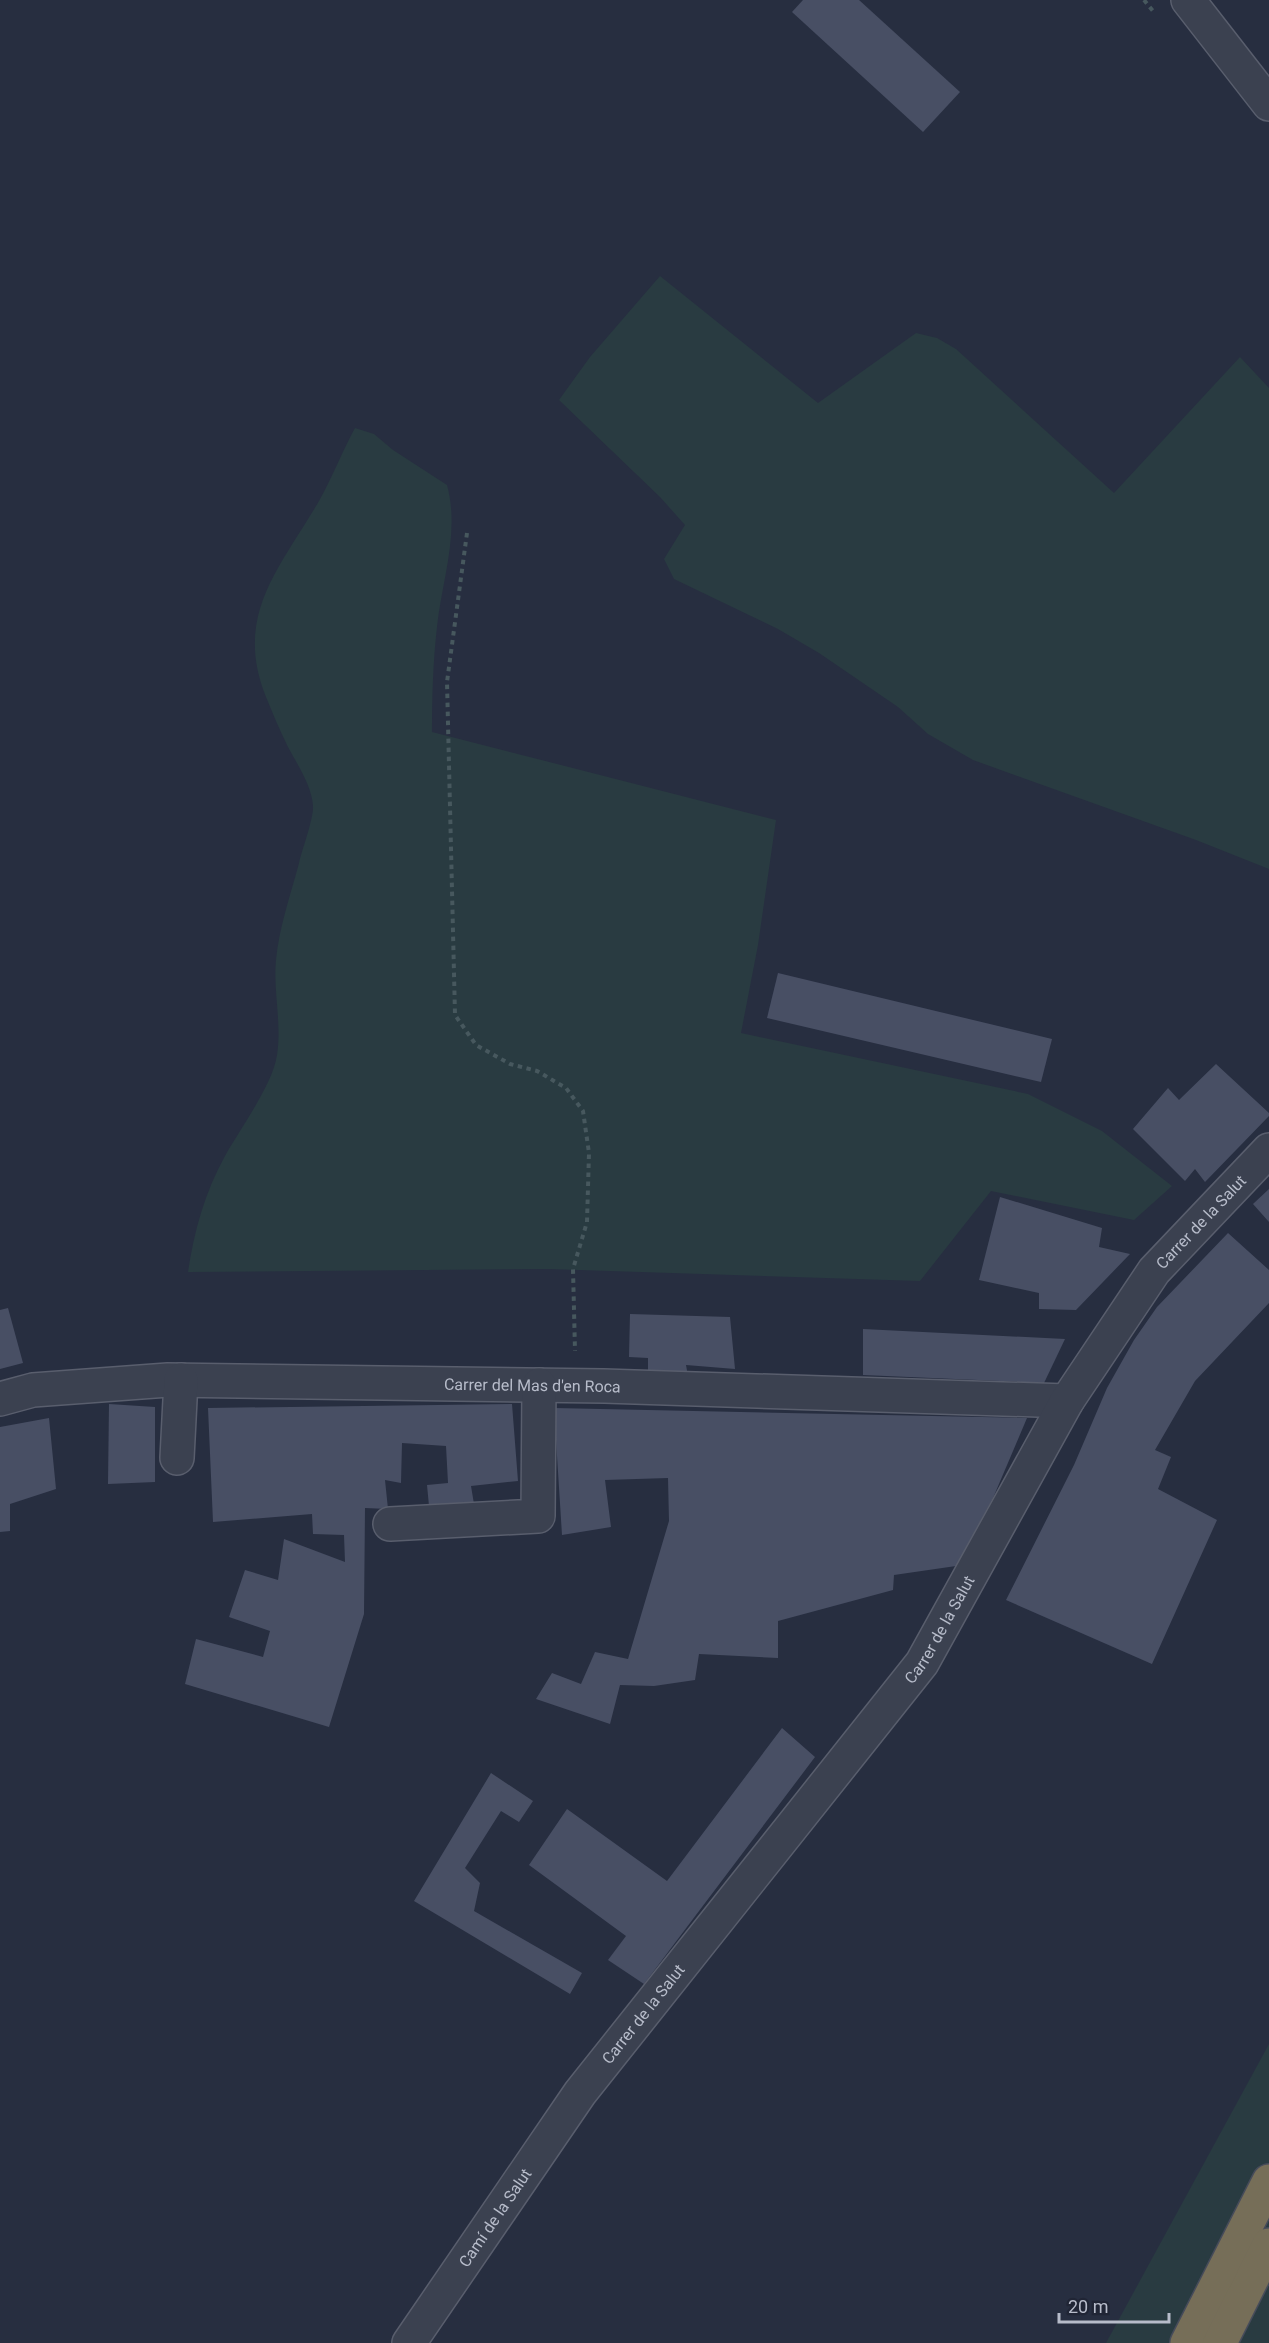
<svg xmlns="http://www.w3.org/2000/svg" width="1269" height="2343" font-family="Roboto,sans-serif">
<style>
.green{fill:#293b41}
.building{fill:#484f64}
.lines{fill:none;stroke-linecap:round;stroke-linejoin:round}
.minor-casing{stroke:#595e6d;stroke-width:36}
.highway-casing{stroke:#464b5a;stroke-width:36}
.path{stroke:#47585e;stroke-width:4;stroke-dasharray:4.5 4.5;stroke-linecap:butt}
.minor{stroke:#3b4150;stroke-width:33}
.highway{stroke:#766e58;stroke-width:33}
.labels{text-anchor:middle;stroke-width:5;stroke-linejoin:round;paint-order:stroke}
.street-label{font-size:16px;fill:#b7bcca;stroke:#202535}
</style>
<rect width="100%" height="100%" fill="#272e40"/>
<!-- green -->
<g class="green">
<polygon points="660,276 818,403 916,333 937,338 956,349 1114,493 1240,357 1269,388 1269,869 1196,840 973,760 928,734 898,707 819,653 778,629 674,579 664,559 685,525 660,497 559,400 590,357"/>
<path d="M355,428L374,434L393,450L447,485C460,532 442,580 437,627C433,661 432,698 432,732L776,820L758,945L741,1033L1028,1094L1102,1131L1172,1186L1134,1220L991,1191L920,1281L548,1269L188,1272C194,1231 205,1192 225,1156C240,1129 273,1084 277,1055C282,1024 273,991 276,960C279,927 291,894 299,863C302,850 314,817 313,806C312,786 297,764 288,747C280,731 273,714 266,697C233,615 280,568 319,501C332,478 342,452 355,428Z"/>
<polygon points="1269,2044 1269,2343 1106,2343"/>
</g>
<!-- building -->
<g class="building">
<polygon points="803,0 859,0 960,92 923,132 792,12"/>
<polygon points="778,973 1052,1039 1041,1082 767,1018"/>
<polygon points="1216,1064 1269,1113 1269,1116 1205,1182 1195,1169 1185,1181 1133,1129 1168,1088 1179,1100"/>
<polygon points="1269,1189 1269,1222 1253,1204"/>
<polygon points="1000,1197 1102,1228 1099,1247 1130,1254 1076,1310 1039,1309 1039,1293 979,1280"/>
<polygon points="1228,1233 1269,1270 1269,1303 1195,1381 1155,1450 1171,1457 1158,1489 1217,1520 1152,1664 1006,1600 1074,1465 1107,1388 1134,1340 1157,1307"/>
<polygon points="8,1308 23,1363 0,1369 0,1310"/>
<polygon points="630,1314 730,1317 735,1369 686,1365 688,1376 648,1374 648,1358 629,1357"/>
<polygon points="863,1329 1065,1339 1044,1383 863,1375"/>
<polygon points="109,1404 155,1407 155,1482 108,1484"/>
<polygon points="512,1404 518,1481 471,1486 474,1504 429,1506 427,1485 448,1483 446,1446 402,1443 401,1483 385,1480 388,1509 365,1508 364,1614 329,1727 185,1684 196,1639 263,1657 270,1631 229,1617 245,1570 278,1580 284,1539 345,1562 344,1535 313,1534 312,1514 213,1522 208,1408"/>
<polygon points="554,1408 1027,1418 993,1498 956,1566 894,1575 893,1590 778,1621 778,1658 699,1654 695,1680 654,1686 620,1685 610,1724 536,1699 552,1673 581,1684 595,1652 628,1659 669,1521 668,1478 605,1480 611,1527 562,1535"/>
<polygon points="49,1418 56,1489 10,1504 10,1531 0,1532 0,1427"/>
<polygon points="782,1728 815,1757 644,1984 608,1960 626,1936 529,1865 567,1809 667,1881"/>
<polygon points="491,1773 533,1801 519,1822 501,1811 465,1868 480,1883 474,1911 582,1973 570,1994 414,1901"/>
</g>
<g class="lines">
<!-- minor casing -->
<g class="minor-casing">
<g id="minor">
<polyline points="1188,0 1269,104"/>
<path id="s1" d="M0,1399L33,1390L168,1380L604,1386L1067,1401"/>
<polyline points="177,1458 181,1380"/>
<polyline points="390,1524 538,1516 539,1385"/>
<path id="s2" d="M409,2343L580,2093L922,1663L1067,1401L1154,1271L1269,1150"/>
</g>
</g>
<!-- highway casing -->
<g class="highway-casing">
<g id="highway">
<polyline points="1187,2343 1269,2181"/>
<polyline points="1220,2343 1269,2245"/>
</g>
</g>
<!-- path -->
<g class="path">
<polyline points="1144,0 1153,11"/>
<polyline points="467,533 447,682 455,1015 476,1045 510,1064 537,1071 566,1088 583,1111 589,1153 587,1222 573,1269 575,1351"/>
</g>
<!-- minor -->
<use href="#minor" class="minor"/>
<!-- highway -->
<use href="#highway" class="highway"/>
</g>
<g class="labels">
<!-- street labels -->
<g class="street-label">
<text dy="6" stroke="none"><textPath href="#s2" startOffset="1376">Carrer de la Salut</textPath></text>
<text dy="6" stroke="none"><textPath href="#s1" startOffset="534">Carrer del Mas d'en Roca</textPath></text>
<text dy="6" stroke="none"><textPath href="#s2" startOffset="890">Carrer de la Salut</textPath></text>
<text dy="6" stroke="none"><textPath href="#s2" startOffset="404">Carrer de la Salut</textPath></text>
<text dy="6" stroke="none"><textPath href="#s2" startOffset="152">Camí de la Salut</textPath></text>
</g>
</g>
<!-- scale -->
<path d="M1059 2313v9h110v-9" fill="none" stroke="#b7bcca" stroke-width="3"/>
<text x="1068" y="2313" font-size="18" fill="#b7bcca" stroke="#202535" stroke-width="4.5" paint-order="stroke">20 m</text>
</svg>
